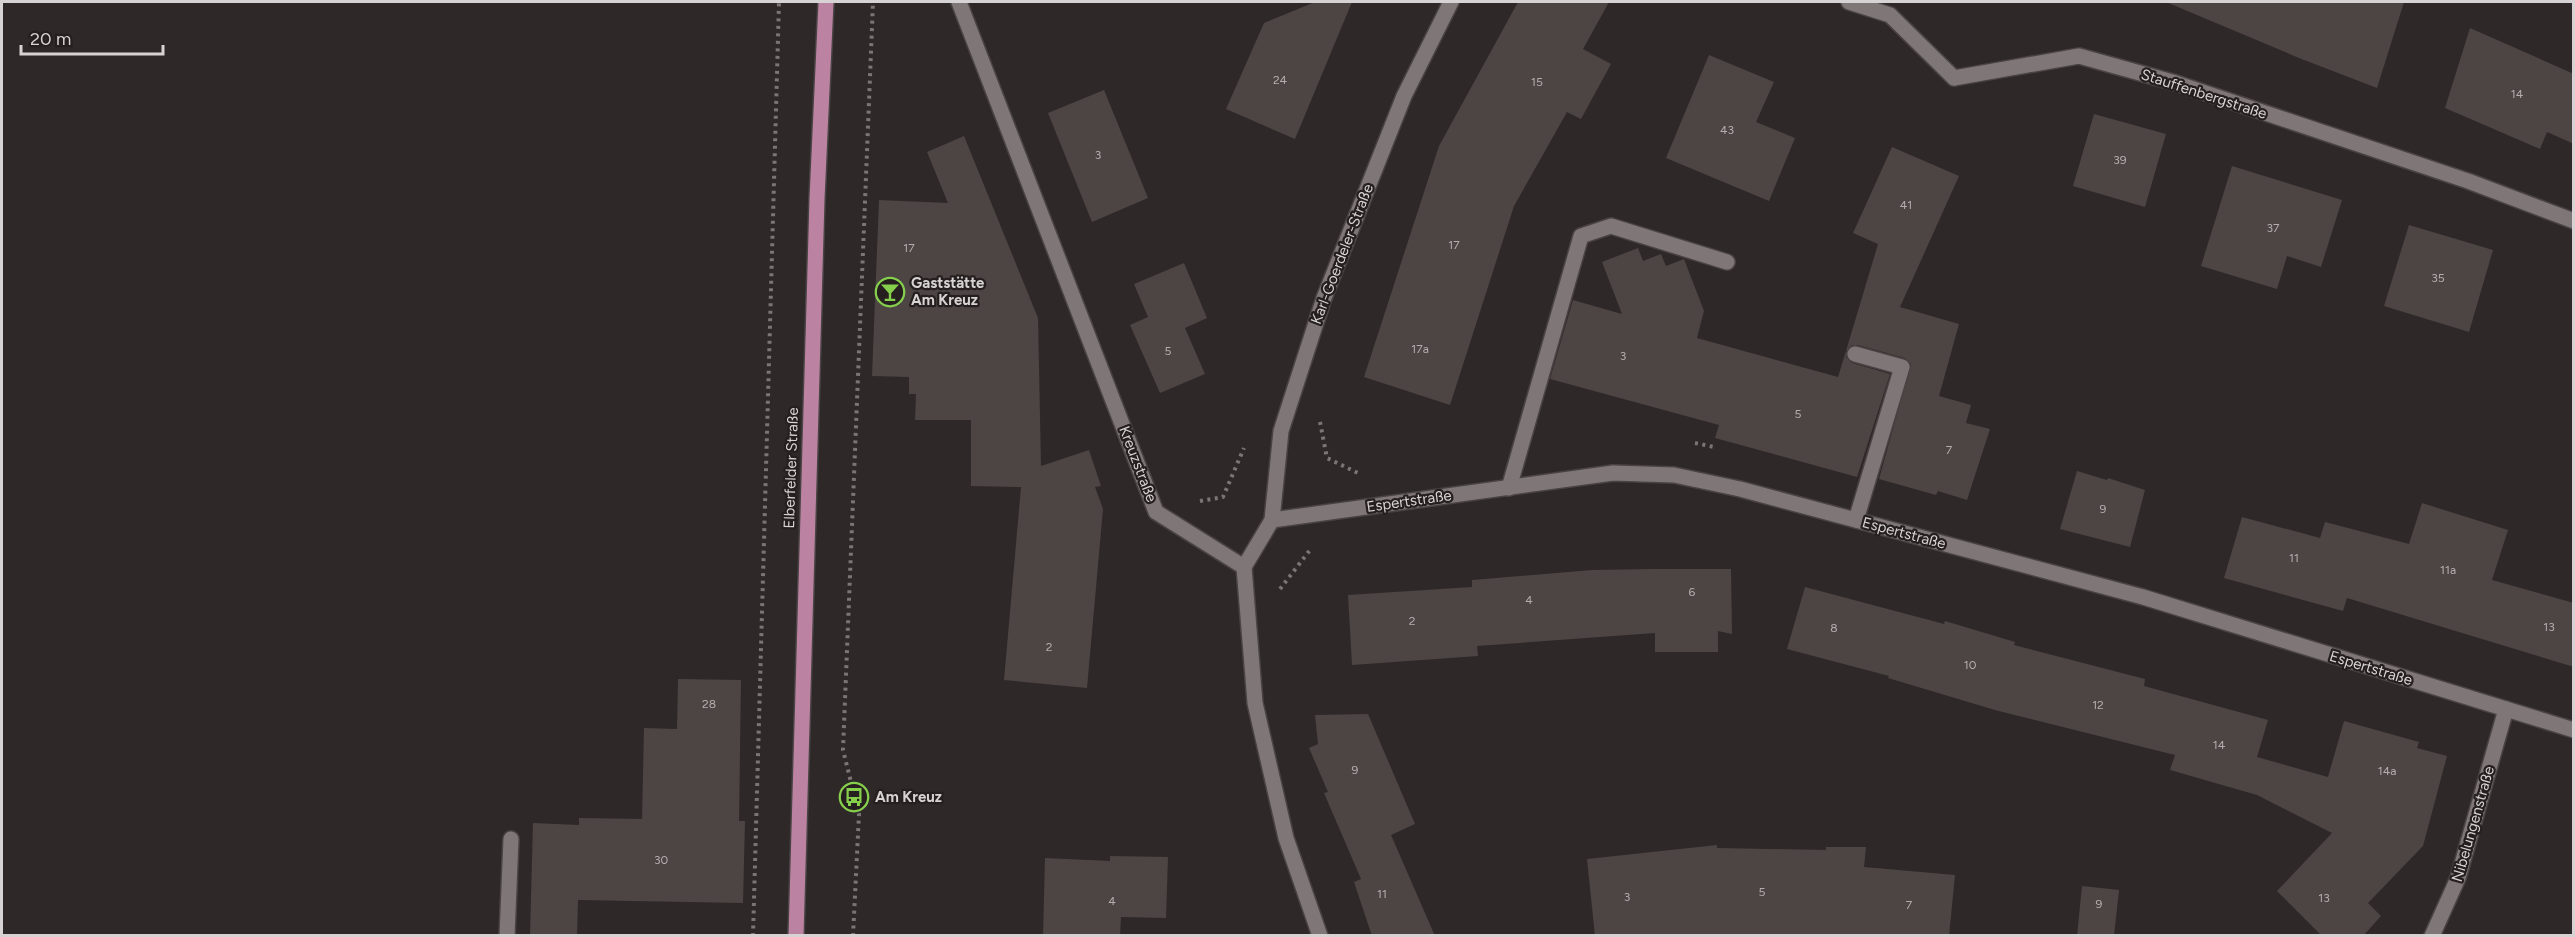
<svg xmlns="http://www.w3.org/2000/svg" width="2575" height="937" font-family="Figtree,sans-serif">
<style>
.building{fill:#4c4543}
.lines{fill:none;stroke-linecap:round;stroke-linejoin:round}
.service-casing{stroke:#494344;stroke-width:18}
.minor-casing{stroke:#494344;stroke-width:18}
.primary-casing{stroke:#494344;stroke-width:18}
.path{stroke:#7b7576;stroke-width:4;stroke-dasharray:3 4.5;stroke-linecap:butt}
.service{stroke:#7f7677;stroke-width:15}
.minor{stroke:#7f7677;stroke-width:15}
.primary{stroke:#bb83a1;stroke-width:15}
.labels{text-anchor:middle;stroke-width:4.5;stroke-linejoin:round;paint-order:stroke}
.number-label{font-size:12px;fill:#b4afaf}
.street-label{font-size:15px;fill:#d7d2d3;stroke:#261f1f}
.poi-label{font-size:15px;font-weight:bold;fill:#d7d2d3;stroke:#261f1f;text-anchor:start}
</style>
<rect width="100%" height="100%" fill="#2f2829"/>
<!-- building -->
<g class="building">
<polygon points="1315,2 1352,2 1295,139 1226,109 1264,23"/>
<polygon points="1518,2 1609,2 1583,49 1611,64 1581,119 1567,112 1514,206 1450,405 1364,377 1439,146"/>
<polygon points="2166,2 2404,2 2377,88 2299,58"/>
<polygon points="2470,28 2574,74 2574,144 2547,132 2540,149 2445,108"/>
<polygon points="1709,55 1774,82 1756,122 1795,138 1769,201 1666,158"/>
<polygon points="1104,90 1148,198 1092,222 1048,113"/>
<polygon points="2094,114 2166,134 2145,207 2073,186"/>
<polygon points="964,136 1038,318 1041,466 1089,450 1101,486 1095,487 1103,509 1087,688 1004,680 1021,487 971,486 971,420 915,420 916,394 909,394 909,377 872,376 879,200 948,203 927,152"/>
<polygon points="1892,147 1959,176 1900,307 1959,324 1939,396 1971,405 1966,423 1990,429 1967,500 1938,491 1936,495 1879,479 1911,364 1905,358 1858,345 1852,345 1846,351 1878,244 1853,233"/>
<polygon points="2232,166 2342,200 2321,267 2287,256 2277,289 2201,266"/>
<polygon points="2409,225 2493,250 2469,332 2384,306"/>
<polygon points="1638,248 1643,261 1661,254 1666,266 1684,259 1704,311 1697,338 1838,377 1846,351 1846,357 1852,363 1890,374 1857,477 1715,438 1719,425 1550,379 1573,300 1622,314 1602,262"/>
<polygon points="1184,263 1207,318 1185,328 1205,374 1160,393 1130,325 1148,317 1134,284"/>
<polygon points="2077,471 2107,480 2108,478 2145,490 2130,547 2060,529"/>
<polygon points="2422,503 2508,530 2492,580 2574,603 2574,667 2347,598 2343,611 2224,578 2242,517 2320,538 2325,522 2409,544"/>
<polygon points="1653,569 1731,569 1732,634 1718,631 1718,652 1655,652 1655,633 1477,646 1478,656 1352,665 1348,595 1472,587 1472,580 1592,570"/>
<polygon points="1805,587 1944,624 1945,621 2015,642 2014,645 2145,679 2144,686 2268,720 2257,757 2328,777 2344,721 2419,742 2417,748 2447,756 2423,846 2368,903 2381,916 2363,936 2322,936 2277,891 2332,833 2257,795 2170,770 2175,755 1995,710 1888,678 1889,676 1787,649"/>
<polygon points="678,679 741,680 739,821 745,821 743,903 578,900 577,936 530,936 533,823 579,825 579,818 642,819 644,728 677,729"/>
<polygon points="1368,714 1415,824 1391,835 1435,936 1372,936 1354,882 1361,879 1324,793 1328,792 1309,748 1318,744 1315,715"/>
<polygon points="1717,845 1717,848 1826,850 1826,847 1866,847 1864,867 1955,875 1949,936 1595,936 1587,859"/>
<polygon points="1110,856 1168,857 1166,918 1121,917 1120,936 1043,936 1045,858 1110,861"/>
<polygon points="2082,886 2119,890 2114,936 2077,936"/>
</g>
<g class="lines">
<!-- service casing -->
<g class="service-casing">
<g id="service">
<polyline points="1849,2 1890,15 1954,78"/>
<polyline points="1855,354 1902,367 1856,520"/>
<polyline points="1509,488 1581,236 1611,226 1727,262"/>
<polyline points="507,936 511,839"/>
</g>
</g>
<!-- minor casing -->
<g class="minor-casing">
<g id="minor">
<polyline points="959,2 1156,512 1244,567"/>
<polyline points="1954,78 2079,56 2176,83 2468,181 2574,221"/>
<polyline points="1272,520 1613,473 1674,475 1740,489 2143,597 2574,730"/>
<polyline points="1244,567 1272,520 1281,431 1324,298 1404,96 1451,2"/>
<polyline points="1244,567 1255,703 1286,838 1320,936"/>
<polyline points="2432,936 2458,878 2506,709"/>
</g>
</g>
<!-- primary casing -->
<g class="primary-casing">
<polyline id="primary" points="796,936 817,199 826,2"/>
</g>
<!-- path -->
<g class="path">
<polyline points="1320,422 1327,458 1360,474"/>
<polyline points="1695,443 1714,447"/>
<polyline points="1200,501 1223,497 1244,448"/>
<polyline points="1280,589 1310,550"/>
<polyline points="753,936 779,2"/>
<polyline points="853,936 859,814 843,750 873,2"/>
</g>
<!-- service -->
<use href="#service" class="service"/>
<!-- minor -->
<use href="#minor" class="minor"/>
<!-- primary -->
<use href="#primary" class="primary"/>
</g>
<!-- icons -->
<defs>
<g id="bar-ring" transform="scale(1.5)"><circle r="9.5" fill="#261f1f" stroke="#86cf4c" stroke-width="1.5"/><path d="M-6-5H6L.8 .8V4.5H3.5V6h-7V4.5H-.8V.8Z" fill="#86cf4c"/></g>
<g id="bus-ring" transform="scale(1.5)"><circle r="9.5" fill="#261f1f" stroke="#86cf4c" stroke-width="1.5"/><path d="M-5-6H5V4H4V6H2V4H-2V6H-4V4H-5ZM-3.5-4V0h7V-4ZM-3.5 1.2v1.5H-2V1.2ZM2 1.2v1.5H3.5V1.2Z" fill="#86cf4c"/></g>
</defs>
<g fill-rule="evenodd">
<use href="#bar-ring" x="890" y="292"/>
<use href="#bus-ring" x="854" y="797"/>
</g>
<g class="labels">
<!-- number labels -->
<g class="number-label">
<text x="1280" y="84">24</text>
<text x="1537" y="86">15</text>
<text x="2517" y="98">14</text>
<text x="1727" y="134">43</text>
<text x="1098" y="159">3</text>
<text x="2120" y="164">39</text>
<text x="1906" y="209">41</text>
<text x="2273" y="232">37</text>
<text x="1454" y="249">17</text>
<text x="909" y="252">17</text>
<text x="2438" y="282">35</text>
<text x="1420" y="353">17a</text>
<text x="1168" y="355">5</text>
<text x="1623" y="360">3</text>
<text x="1798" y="418">5</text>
<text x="1949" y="454">7</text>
<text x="2103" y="513">9</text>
<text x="2294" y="562">11</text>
<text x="2448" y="574">11a</text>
<text x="1692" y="596">6</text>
<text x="1529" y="604">4</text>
<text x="1412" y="625">2</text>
<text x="2549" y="631">13</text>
<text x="1834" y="632">8</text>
<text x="1049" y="651">2</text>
<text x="1970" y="669">10</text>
<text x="709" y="708">28</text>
<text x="2098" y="709">12</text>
<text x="2219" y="749">14</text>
<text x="1355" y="774">9</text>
<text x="2387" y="775">14a</text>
<text x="661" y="864">30</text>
<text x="1762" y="896">5</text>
<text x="1382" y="898">11</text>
<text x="1627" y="901">3</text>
<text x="2324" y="902">13</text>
<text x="1112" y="905">4</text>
<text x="2099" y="908">9</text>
<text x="1909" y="909">7</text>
</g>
<!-- street labels -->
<g class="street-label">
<text transform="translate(2204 94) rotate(18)" y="5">Stauffenbergstraße</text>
<text transform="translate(1342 254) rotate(-69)" y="5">Karl-Goerdeler-Straße</text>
<text transform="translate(1138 464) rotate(69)" y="5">Kreuzstraße</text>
<text transform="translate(791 468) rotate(-88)" y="5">Elberfelder Straße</text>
<text transform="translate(1409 501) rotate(-8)" y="5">Espertstraße</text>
<text transform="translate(1904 533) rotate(15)" y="5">Espertstraße</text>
<text transform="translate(2371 668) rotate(17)" y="5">Espertstraße</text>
<text transform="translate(2473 824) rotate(-74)" y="5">Nibelungenstraße</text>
</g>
<!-- poi labels -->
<g class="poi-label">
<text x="911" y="288">Gaststätte<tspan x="911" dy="17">Am Kreuz</tspan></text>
<text x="875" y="802">Am Kreuz</text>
</g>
</g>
<!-- border -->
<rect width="2575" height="937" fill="none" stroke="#d7d2d3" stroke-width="6"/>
<!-- scale -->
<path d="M21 45v9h142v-9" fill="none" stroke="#d7d2d3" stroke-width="3"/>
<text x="30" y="45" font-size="18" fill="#d7d2d3" stroke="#261f1f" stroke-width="4.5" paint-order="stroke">20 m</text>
</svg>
